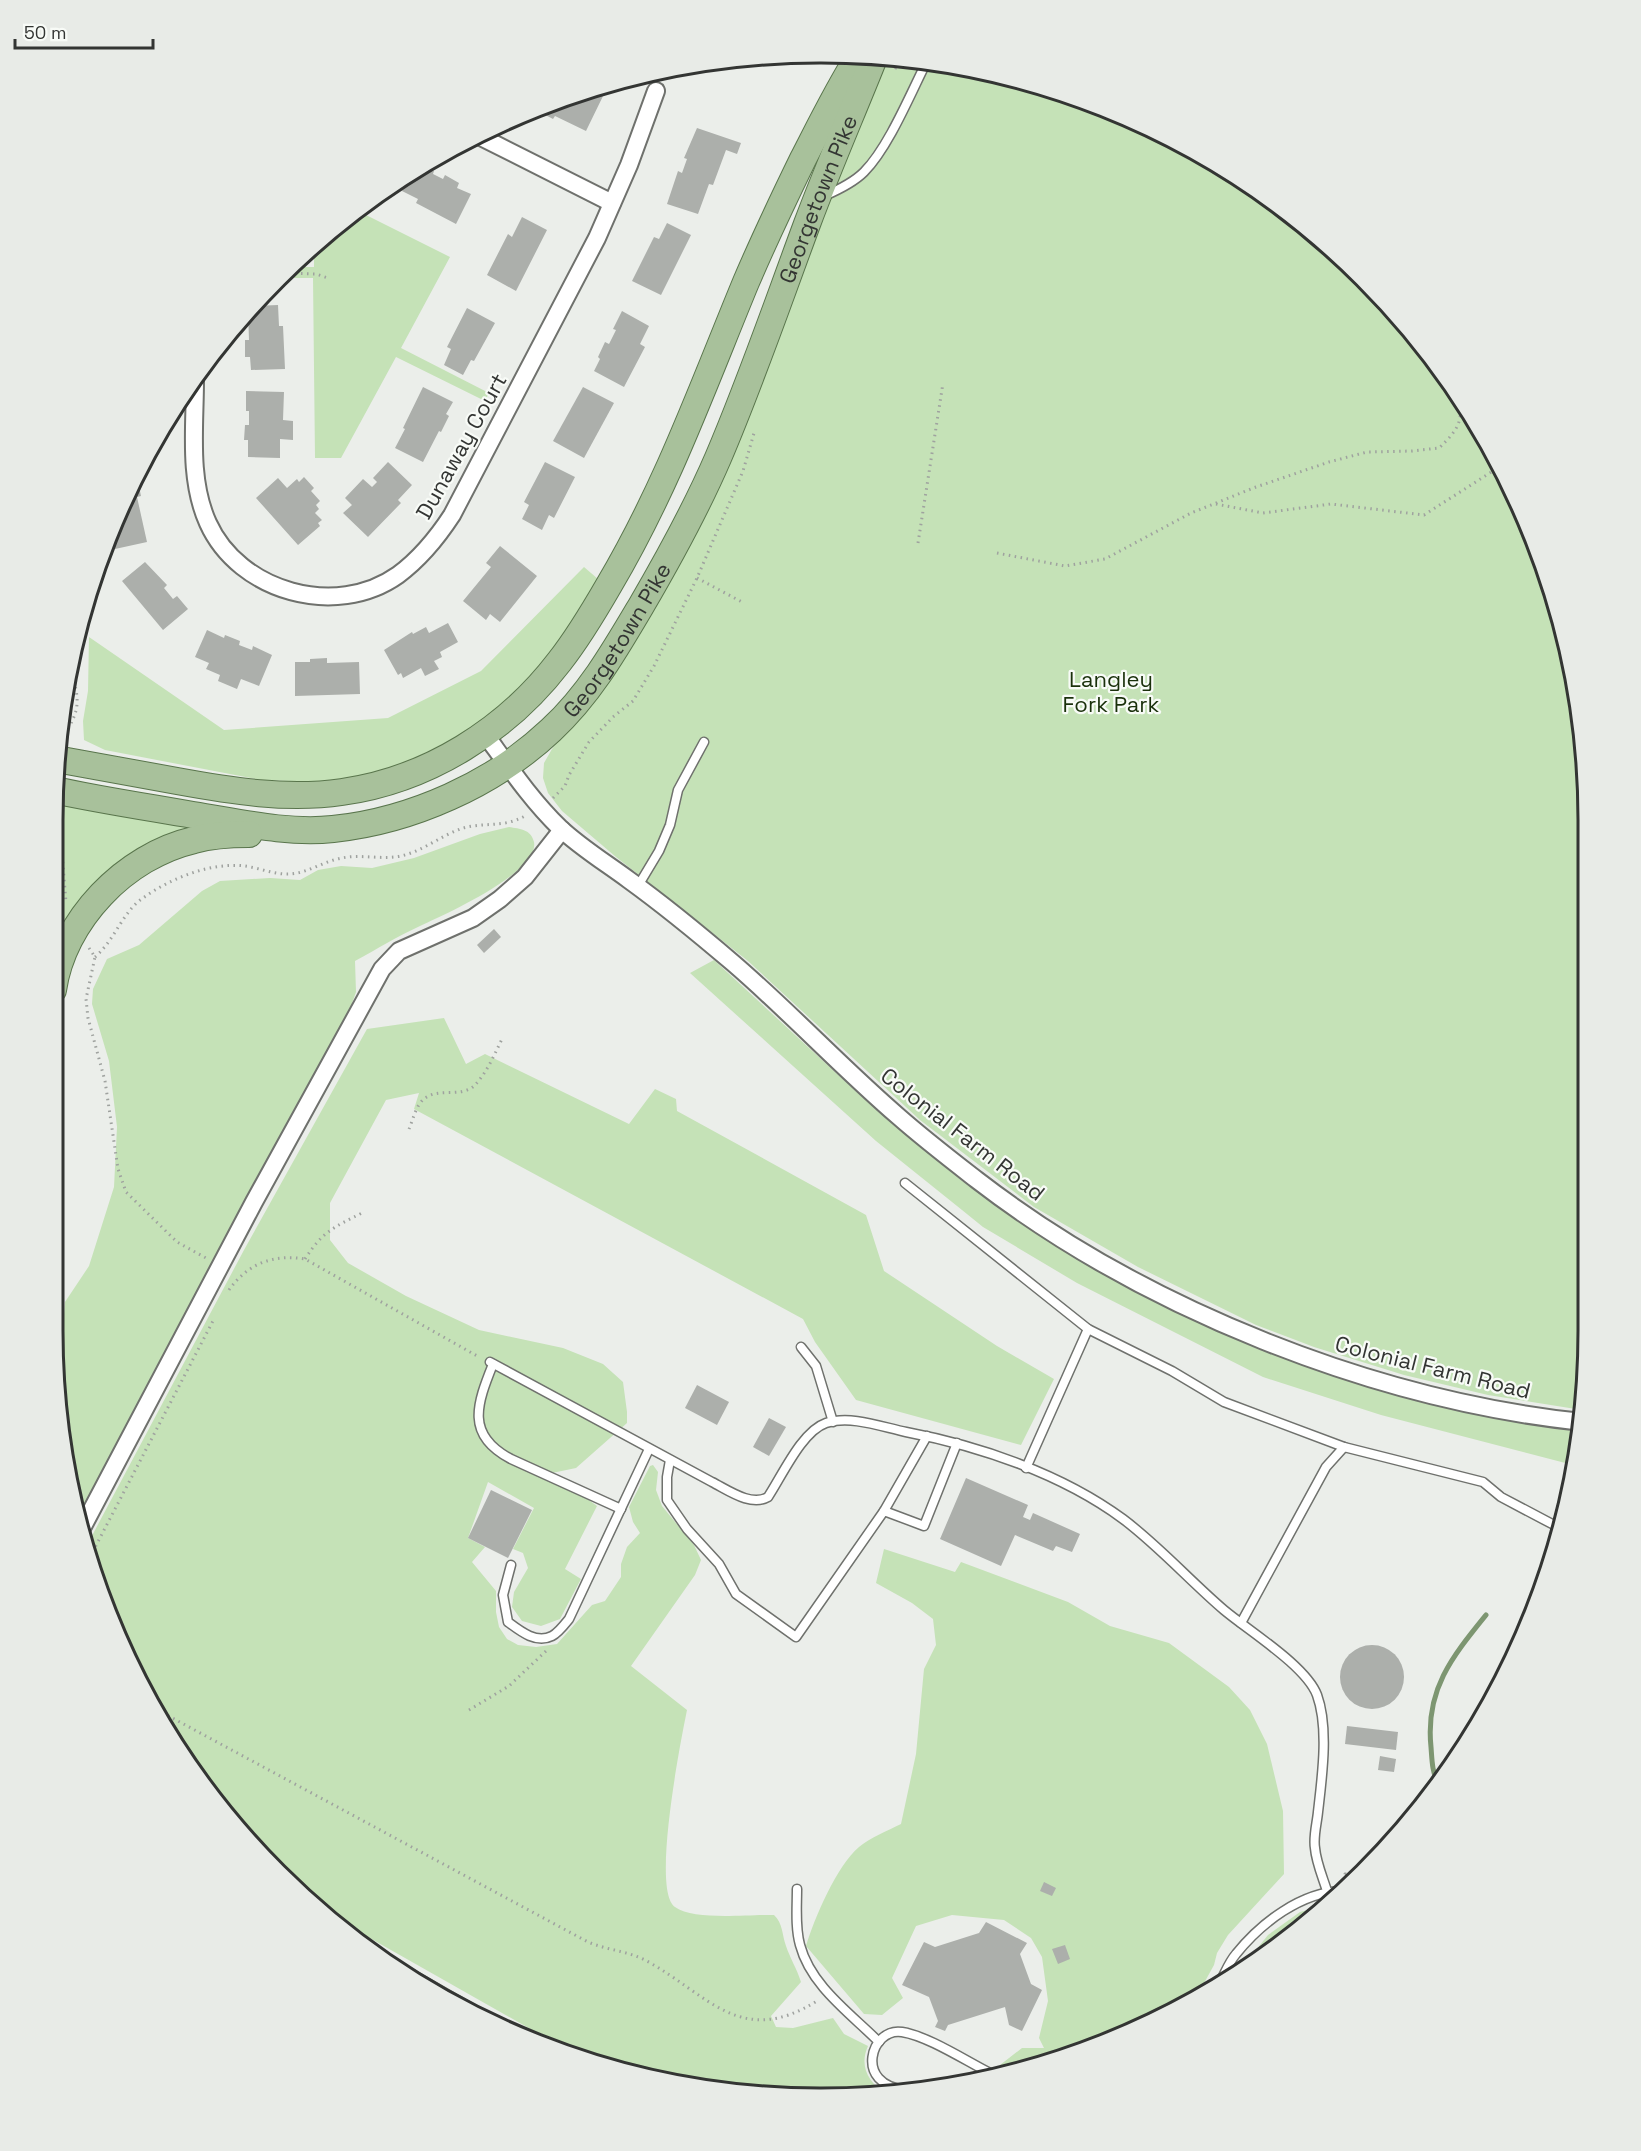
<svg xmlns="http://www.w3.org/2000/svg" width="1641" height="2151" font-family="'Space Grotesk',sans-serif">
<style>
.green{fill:#c5e2b7}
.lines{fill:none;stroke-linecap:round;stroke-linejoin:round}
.stream{stroke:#7d9671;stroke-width:5}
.building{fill:#acafab}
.lane-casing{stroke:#6f716d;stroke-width:11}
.street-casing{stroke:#6f716d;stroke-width:20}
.primary-casing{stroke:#59754c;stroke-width:28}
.path{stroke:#9fa29f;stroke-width:3;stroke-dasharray:1.5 4.5;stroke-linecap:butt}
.lane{stroke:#fff;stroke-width:8}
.street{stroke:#fff;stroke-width:16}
.primary{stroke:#a8c19b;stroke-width:26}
.labels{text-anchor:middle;stroke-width:4.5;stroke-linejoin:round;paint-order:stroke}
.street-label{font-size:22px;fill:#333533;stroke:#f8fbf7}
.park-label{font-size:22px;fill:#1a310b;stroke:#f8fbf7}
.rim{fill:none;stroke:#333533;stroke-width:3}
</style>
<rect width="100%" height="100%" fill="#ebeeea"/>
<!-- green -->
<g class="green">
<polygon points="882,59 971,67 1115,111 1247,182 1364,278 1459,394 1548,573 1582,721 1582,1410 1488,1395 1404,1375 1314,1347 1256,1325 1138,1267 1034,1207 920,1120 748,961 616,857 562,811 548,793 543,778 544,763 552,749 615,665"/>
<polygon points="358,211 450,257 401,348 489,393 485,401 396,357 341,458 315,458 313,278 277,278 290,267 314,267 314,247"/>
<polygon points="584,567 598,579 592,597 549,660 499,713 444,747 382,774 321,782 261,780 105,750 84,740 83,721 88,691 89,637 224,730 388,718 481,671"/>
<polygon points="54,795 229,828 189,832 54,945"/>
<path d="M509,827C520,829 531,829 534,842C540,872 444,915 420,926C398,936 377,949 355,961L356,992L342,1032L78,1523L59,1376L65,1302L89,1266L114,1187L117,1127L109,1061L92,1004L93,989L107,959L139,945L202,891L220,881L270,878L300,880L318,870L341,866L372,868L414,858L480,834Z"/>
<polygon points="714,960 861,1096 961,1180 1059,1246 1169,1307 1279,1356 1401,1394 1515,1421 1582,1429 1573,1465 1381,1415 1263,1377 1077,1283 983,1227 962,1210 876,1141 690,973"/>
<path d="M444,1018L466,1064L485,1054L629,1124L655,1089L676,1099L677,1111L866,1215L884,1271L997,1346L1054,1379L1021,1445L856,1400L815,1342L803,1319L414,1109L419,1093L386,1100L330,1203V1240L348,1263L406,1296L479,1330L563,1348L603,1364L623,1382L627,1412V1423L576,1468L552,1473L597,1506L565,1569L581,1579L560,1619L541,1626L522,1621L512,1607L514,1592L528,1568L523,1553L513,1549L534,1508L488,1482L468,1538L485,1547L472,1562L496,1591V1612L499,1627L507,1639L518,1645L536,1647L557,1644L592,1605L605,1601L621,1577V1564L627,1547L640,1533L633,1522L629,1507L650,1466L653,1465L658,1472L656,1490L662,1506L694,1545L701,1560L695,1575L631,1666L687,1710C681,1740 651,1891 675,1907C694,1921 749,1914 774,1915C783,1923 782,1935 786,1946C790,1958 797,1969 801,1982L771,2016L776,2027L793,2028L833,2018L844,2034L868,2046C859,2066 868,2082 886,2094L870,2097H770L622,2072L564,2048L338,1920L278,1874L156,1715L86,1547L244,1250L367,1029Z"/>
<path d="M884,1549L955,1572L961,1562L1068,1602L1110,1626L1169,1643L1229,1687L1250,1710L1267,1744L1283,1811L1284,1874L1228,1935L1217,1953L1214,1965L1198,1994L1067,2058L1008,2070L1000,2065L1022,2048H1044L1039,2038L1048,2001L1042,1957L1031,1938L1004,1920L952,1915L916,1926L892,1978L903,1998L882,2015L864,2014L806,1946C815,1917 836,1867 859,1847C871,1837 887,1831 901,1824L916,1754L924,1669L936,1645L933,1619L912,1603L876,1583Z"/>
<polygon points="1326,1905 1247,1969 1236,1975 1268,1935 1300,1912"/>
</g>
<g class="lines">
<!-- stream -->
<path class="stream" d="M1438,1783C1432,1772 1432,1760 1431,1747C1425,1690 1452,1657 1486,1615"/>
</g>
<!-- building -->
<g class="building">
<polygon points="601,88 599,92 604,94 586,131 555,116 553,119 538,111 540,108 538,107"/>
<polygon points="697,128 741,143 737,154 726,150 713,185 709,184 698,214 667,204 678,171 682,173 687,159 684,158"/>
<polygon points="424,166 434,171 433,174 443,179 445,175 459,183 457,188 471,194 456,224 416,203 418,199 402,191 411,173"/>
<polygon points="522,217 547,230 516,291 487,275 508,234 512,237"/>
<polygon points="667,223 691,235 661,295 632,281 654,237 659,239"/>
<polygon points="278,305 279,326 283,326 285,369 251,370 250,357 245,357 245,340 249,340 248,311 253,306"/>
<polygon points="467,308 495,323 474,361 471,360 463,375 444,365 451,349 447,347"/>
<polygon points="622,311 649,326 640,344 645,347 624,387 594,371 600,359 598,357 605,342 609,344 616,330 613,329"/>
<polygon points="423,387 453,402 446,414 449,416 441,432 439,431 423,462 395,448 405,429 403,428"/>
<polygon points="583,387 614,403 584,458 553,441"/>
<polygon points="246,391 284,392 283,420 293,421 293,440 280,439 280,458 248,457 248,440 244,440 245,425 249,425 249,411 246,411"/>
<polygon points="388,462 412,485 398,500 401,503 368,537 343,513 352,505 345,498 363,479 372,487 377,482 373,478"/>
<polygon points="545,462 575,477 554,518 549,515 542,530 522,519 529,505 524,502"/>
<polygon points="137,477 141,496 137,497 147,542 115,549 112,534 132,481"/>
<polygon points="304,477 314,488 311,491 320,501 316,505 319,509 315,513 322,520 318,523 320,526 298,545 256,498 278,478 287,488 297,479 299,482"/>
<polygon points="500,546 537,576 500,622 490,614 486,620 463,601 491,567 486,563"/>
<polygon points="145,562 167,585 164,588 173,599 177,596 188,609 163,630 122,581"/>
<polygon points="448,623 458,642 440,652 442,657 434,661 439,669 425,676 421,668 403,678 401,673 398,675 384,650 412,632 413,634 426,627 429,633"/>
<polygon points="207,630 224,638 225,635 240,641 239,645 252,650 253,646 272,655 259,686 241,679 237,689 218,681 220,675 206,669 209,663 195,657"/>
<polygon points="327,658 327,663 359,662 360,694 295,696 295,662 310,662 310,659"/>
<polygon points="494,929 501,937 484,953 477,945"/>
<polygon points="697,1385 729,1402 717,1425 685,1408"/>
<polygon points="769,1418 786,1427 769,1456 753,1447"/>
<polygon points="966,1478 1028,1505 1023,1517 1030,1520 1033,1513 1080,1534 1072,1552 1056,1546 1053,1551 1015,1535 1001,1566 940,1539"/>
<polygon points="491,1490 532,1510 508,1558 468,1538"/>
<circle cx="1372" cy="1677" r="32"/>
<polygon points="1347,1726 1398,1732 1396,1750 1345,1744"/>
<polygon points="1380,1756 1396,1759 1394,1772 1378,1770"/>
<polygon points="1044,1882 1056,1888 1052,1896 1040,1891"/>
<polygon points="986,1922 1027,1943 1020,1954 1031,1984 1042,1990 1022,2031 1009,2025 1005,2007 948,2025 945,2031 935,2027 938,2021 929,1997 902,1985 924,1942 935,1947 979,1933"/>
<polygon points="1065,1945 1070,1959 1058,1964 1052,1949"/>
</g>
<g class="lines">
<!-- lane casing -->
<g class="lane-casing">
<g id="lane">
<path d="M824,196C838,190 853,183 864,172C888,148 910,95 926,63"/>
<polyline points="638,886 659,851 670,825 678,790 704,742"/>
<polyline points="905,1183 1088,1329 1172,1371 1224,1402 1344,1447"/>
<polyline points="801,1347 816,1366 833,1422"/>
<path d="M490,1362L712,1482C728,1490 751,1507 768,1497C782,1476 802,1431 826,1423C851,1415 882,1427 906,1432C980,1446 1062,1474 1123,1519C1159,1546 1190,1581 1224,1610C1249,1631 1306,1666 1317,1695C1329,1728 1322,1777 1318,1812C1317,1823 1313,1837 1315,1848C1316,1862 1323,1878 1327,1891"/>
<path d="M493,1364C477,1404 465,1435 511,1459L621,1509"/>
<polyline points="670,1460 667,1477 667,1500 687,1529 719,1564 736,1594 796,1637 884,1511 924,1526 957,1443"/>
<polyline points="1026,1468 1088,1329"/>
<polyline points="884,1511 927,1436"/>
<path d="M511,1565L503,1595L508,1622C520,1631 536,1644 552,1636C558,1633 565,1624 569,1619L649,1449"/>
<polyline points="1241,1623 1326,1467 1344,1447 1483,1482 1501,1497 1556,1526"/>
<path d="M797,1889C797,1907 795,1927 800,1945C811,1986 850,2013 879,2042"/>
<polyline points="398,1966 487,2017"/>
<path d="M1220,1982C1225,1973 1229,1962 1236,1954C1261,1923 1301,1892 1342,1891"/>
<path d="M906,2090C853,2085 871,2027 902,2032C928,2036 966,2061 990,2073"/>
</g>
</g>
<!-- street casing -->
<g class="street-casing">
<g id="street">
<polyline points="479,136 612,203"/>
<path d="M195,380C195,427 188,479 208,523C239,592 336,619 398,575C421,558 437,538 452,515L597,238L629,165L656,91"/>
<path d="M485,734C509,767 531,800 560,828C580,847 606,863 629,880C665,906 699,934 733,963C790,1012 842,1068 899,1117C924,1139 950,1159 977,1180C1143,1308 1373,1400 1582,1422"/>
<polyline points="80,1532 254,1202 382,969 399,951 473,918 500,899 525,877 562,830"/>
</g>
</g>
<!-- primary casing -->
<g class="primary-casing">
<g id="primary">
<path d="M56,759C96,766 137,774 177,781C232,791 287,800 342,792C428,780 507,730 559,662C578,638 594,611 609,585C667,487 703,386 746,282C764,240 783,200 803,159C821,124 838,89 859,56"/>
<path id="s1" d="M54,790C100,800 147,807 193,815C238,822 287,834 333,829C411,821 494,784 551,730C589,695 615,650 641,606C669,558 696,509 718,458C751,381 778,302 807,224C828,168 852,113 874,58"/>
<path d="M53,990C63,920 125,856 194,840C212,835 231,834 249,834"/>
</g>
</g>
<!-- path -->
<g class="path">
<polyline points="895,69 900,60"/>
<polyline points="283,273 316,274 328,278"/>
<polyline points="1216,504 1263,513 1331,504 1424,515 1496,469"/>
<polyline points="918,543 943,383"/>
<path d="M997,553L1065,566L1105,559L1191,513L1256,487L1329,462L1367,452L1412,451L1439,448C1458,430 1464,421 1459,394"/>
<polyline points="697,578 742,602"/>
<path d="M62,739C82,707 79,702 71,667"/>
<polyline points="553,798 565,786 569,775 589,742 613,717 633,701 654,666 697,578 743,471 754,433"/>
<polyline points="59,814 66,903"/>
<polyline points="89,948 95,957 86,999 88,1018 105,1081 118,1169 126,1192 177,1242 206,1258"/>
<path d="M95,957C115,940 123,911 143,898C171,878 211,862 245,866C260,868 275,875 290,874C308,873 324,861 342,858C361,854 382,860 401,856C423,851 442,835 463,828C485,822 503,828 525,816"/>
<path d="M409,1129C413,1120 416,1105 424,1099C438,1087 460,1098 474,1086C487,1073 495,1053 503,1037"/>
<path d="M305,1259C322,1232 334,1227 362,1213"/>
<path d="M229,1290C248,1263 274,1254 305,1259L479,1357"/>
<polyline points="90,1557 214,1319"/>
<path d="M152,1707L588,1942C607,1950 627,1951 645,1960C708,1994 740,2049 817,2001"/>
<polyline points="469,1710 509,1686 546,1651"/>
<polyline points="1346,1880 1345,1874 1361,1875"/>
<polyline points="1244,1971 1255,1955"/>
</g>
<!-- lane -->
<use href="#lane" class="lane"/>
<!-- street -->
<use href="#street" class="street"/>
<!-- primary -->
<use href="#primary" class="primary"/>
</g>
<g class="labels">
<!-- street labels -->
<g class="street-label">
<text dy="8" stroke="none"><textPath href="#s1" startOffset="1124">Georgetown Pike</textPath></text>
<text transform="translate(461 446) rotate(-61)" y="8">Dunaway Court</text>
<text dy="8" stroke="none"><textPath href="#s1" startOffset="638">Georgetown Pike</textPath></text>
<text transform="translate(963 1134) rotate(38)" y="8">Colonial Farm Road</text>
<text transform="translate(1433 1367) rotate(14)" y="8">Colonial Farm Road</text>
</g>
<!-- park labels -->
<g class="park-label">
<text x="1111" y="687">Langley<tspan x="1111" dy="25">Fork Park</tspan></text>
</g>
</g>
<!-- crop -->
<path d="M0 0H1641V2151H0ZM820 63H821A757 757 0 0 1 1578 820V1331A757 757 0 0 1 821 2088H820A757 757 0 0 1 63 1331V820A757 757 0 0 1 820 63Z" fill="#e8ebe7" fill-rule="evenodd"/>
<path class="rim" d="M820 63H821A757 757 0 0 1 1578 820V1331A757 757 0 0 1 821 2088H820A757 757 0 0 1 63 1331V820A757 757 0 0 1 820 63Z"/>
<!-- scale -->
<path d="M15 39v9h138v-9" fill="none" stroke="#333533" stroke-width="3"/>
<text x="24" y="39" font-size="18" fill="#333533" stroke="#f8fbf7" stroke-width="4.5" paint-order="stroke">50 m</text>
</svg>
